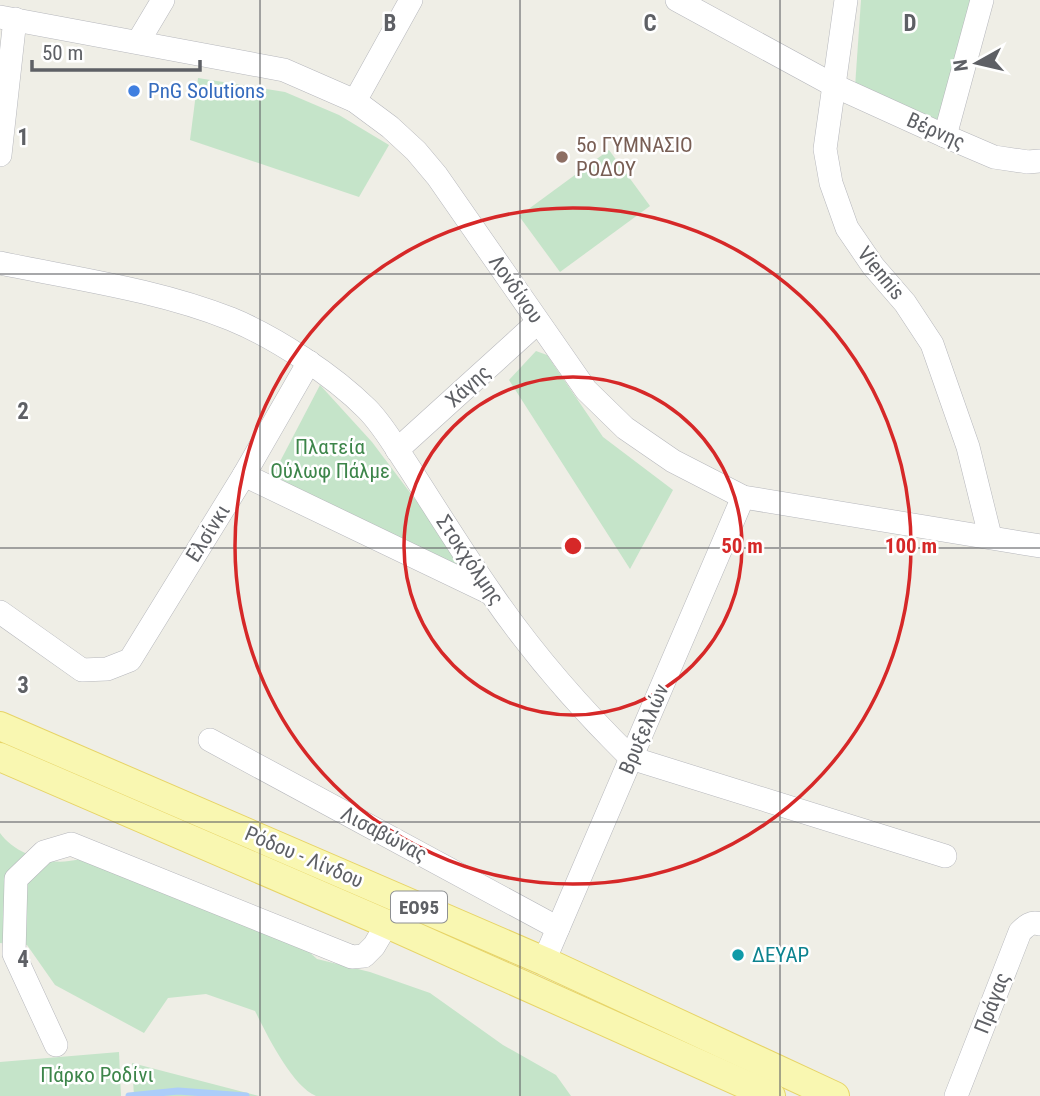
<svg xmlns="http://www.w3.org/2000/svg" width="1040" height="1096" font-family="'Roboto Condensed',sans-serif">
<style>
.green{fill:#c5e4c9}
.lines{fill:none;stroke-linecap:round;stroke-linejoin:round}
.stream{stroke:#accdf9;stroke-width:7}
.minor-casing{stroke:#b6b7bc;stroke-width:24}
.major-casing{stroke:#e7d467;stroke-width:30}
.minor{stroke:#fff;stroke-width:23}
.major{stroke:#f9f7b1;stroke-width:28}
.grid{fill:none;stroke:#5e6065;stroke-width:2;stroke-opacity:0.55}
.ring{fill:none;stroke:#d62828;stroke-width:3.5}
.shop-dot{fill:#3f7fe0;stroke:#fff;stroke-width:2.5}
.education-dot{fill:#8d6e63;stroke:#fff;stroke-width:2.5}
.culture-dot{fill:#0f9aa8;stroke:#fff;stroke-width:2.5}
.labels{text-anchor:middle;stroke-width:5;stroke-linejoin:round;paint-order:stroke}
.shield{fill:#fff;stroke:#8e9093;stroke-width:2}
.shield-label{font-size:19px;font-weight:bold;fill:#5e6065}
.shop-label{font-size:21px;fill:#366cbe;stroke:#fff;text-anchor:start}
.street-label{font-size:21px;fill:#5e6065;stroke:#fff}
.education-label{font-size:21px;fill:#785e54;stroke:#fff;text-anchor:start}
.park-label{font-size:21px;fill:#3d854a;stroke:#fff}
.culture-label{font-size:21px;fill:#0d838f;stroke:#fff;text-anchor:start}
.grid-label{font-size:23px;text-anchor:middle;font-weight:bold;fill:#5e6065;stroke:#fff;stroke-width:5;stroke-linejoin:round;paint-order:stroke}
.centre{fill:#d62828;stroke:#fff;stroke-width:3.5}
.ring-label{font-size:21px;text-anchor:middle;font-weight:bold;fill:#d62828;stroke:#fff;stroke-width:5;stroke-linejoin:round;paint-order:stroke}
</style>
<rect width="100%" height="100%" fill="#efeee6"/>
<!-- green -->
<g class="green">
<polygon points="861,0 971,0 937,127 855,87"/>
<polygon points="198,78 285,92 339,115 389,145 359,197 190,140"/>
<polygon points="609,150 650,206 560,272 519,216"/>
<polygon points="536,351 547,355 603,437 673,490 630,569 509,380"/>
<polygon points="320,385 372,442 463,563 454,575 273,475"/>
<path d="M0,833C13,852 46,865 69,861C78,860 87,857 96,854L281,927L317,959L370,972L430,993L503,1045L556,1075L571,1096H316C292,1086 267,1035 255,1011L206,994L168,998L144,1033L55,985L27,945L0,943Z"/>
<polygon points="119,1052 121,1096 0,1096 0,1062"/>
<polygon points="132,1063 259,1096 134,1096"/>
</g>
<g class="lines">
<!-- stream -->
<polyline class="stream" points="129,1096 178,1091 246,1096"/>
<!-- minor casing -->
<g class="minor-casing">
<g id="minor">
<polyline points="677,0 835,86 945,136 994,157 1028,162 1040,161"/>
<polyline points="846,0 825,149 831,183 847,228 873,266 905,303 932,344 968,447 990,536"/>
<polyline points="0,17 284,70 355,101 390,127 416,151 437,176 586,390 625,428 673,461 743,497 1040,546"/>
<polyline points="138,42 163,0"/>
<polyline points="355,101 411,0"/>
<polyline points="945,136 982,0"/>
<polyline points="0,155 15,19"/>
<path d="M0,263C77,279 158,290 231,319C275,337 333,375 367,409C384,426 397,450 410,469C437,511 463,553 491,593C532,653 579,707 631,758L945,856"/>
<polyline points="397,450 538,322"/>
<polyline points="244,475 490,593"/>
<polyline points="0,612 82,670 107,669 130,660 244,475 309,362"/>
<polyline points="210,740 558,928"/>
<polyline points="544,961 743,497"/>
<polyline points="56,1045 14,954 16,879 44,852 71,844 352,957 364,956 374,946 387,924"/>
<path d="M956,1096L1020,932C1026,926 1031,921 1040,924"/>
</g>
</g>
<!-- major casing -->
<g class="major-casing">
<g id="major">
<polyline points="0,726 544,961 835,1096"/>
<polyline points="0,757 387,924 771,1096"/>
</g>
</g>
<!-- minor -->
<use href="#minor" class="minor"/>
<!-- major -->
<use href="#major" class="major"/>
</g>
<!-- grid -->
<path class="grid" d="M260,0V1096M520,0V1096M780,0V1096M0,274H1040M0,548H1040M0,822H1040"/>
<!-- distance rings -->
<g class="ring">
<circle cx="573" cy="546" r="169"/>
<circle cx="573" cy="546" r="338"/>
</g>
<!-- markers -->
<circle class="shop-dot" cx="134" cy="91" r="7"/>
<circle class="education-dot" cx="562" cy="157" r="7"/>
<circle class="culture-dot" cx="738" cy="955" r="7"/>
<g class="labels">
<!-- shield labels -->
<rect class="shield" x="391" y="891.5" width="56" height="31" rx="5"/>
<g class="shield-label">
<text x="419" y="914">ΕΟ95</text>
</g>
<!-- shop labels -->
<g class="shop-label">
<text x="148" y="98">PnG Solutions</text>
</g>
<!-- street labels -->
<g class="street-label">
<text transform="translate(936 131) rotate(24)" y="7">Βέρνης</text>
<text transform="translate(881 273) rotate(51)" y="7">Viennis</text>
<text transform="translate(516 289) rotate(55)" y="7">Λονδίνου</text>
<text transform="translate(468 386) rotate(-42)" y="7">Χάγης</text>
<text transform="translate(208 533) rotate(-58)" y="7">Ελσίνκι</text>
<text transform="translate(470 560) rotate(56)" y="7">Στοκχόλμης</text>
<text transform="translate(644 729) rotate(-67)" y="7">Βρυξελλών</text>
<text transform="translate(384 834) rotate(28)" y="7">Λισαβώνας</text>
<text transform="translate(304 857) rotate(23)" y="7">Ρόδου - Λίνδου</text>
<text transform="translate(992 1003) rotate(-69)" y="7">Πράγας</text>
</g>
<!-- education labels -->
<g class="education-label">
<text x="576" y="152">5ο ΓΥΜΝΑΣΙΟ<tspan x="576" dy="24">ΡΟΔΟΥ</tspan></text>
</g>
<!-- park labels -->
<g class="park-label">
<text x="330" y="454">Πλατεία<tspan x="330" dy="24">Ούλωφ Πάλμε</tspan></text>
<text x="97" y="1082">Πάρκο Ροδίνι</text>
</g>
<!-- culture labels -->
<g class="culture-label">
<text x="752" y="962">ΔΕΥΑΡ</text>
</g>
</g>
<g class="grid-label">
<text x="390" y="31">B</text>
<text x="650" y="31">C</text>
<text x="910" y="31">D</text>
<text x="23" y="145">1</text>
<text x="23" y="419">2</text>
<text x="23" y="693">3</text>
<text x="23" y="967">4</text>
</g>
<circle cx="573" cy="546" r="10" class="centre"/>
<g class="ring-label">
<text x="742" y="553">50 m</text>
<text x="911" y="553">100 m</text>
</g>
<!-- north arrow -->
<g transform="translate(977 63) rotate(262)" stroke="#ffffff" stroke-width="5" paint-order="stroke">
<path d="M0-5L12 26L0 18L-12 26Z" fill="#5e6065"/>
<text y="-10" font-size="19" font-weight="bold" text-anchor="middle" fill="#5e6065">N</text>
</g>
<!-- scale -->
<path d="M32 60v10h168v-10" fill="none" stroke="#5e6065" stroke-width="3.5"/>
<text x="42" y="60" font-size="21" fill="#5e6065" stroke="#ffffff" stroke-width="5" paint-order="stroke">50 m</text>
</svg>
